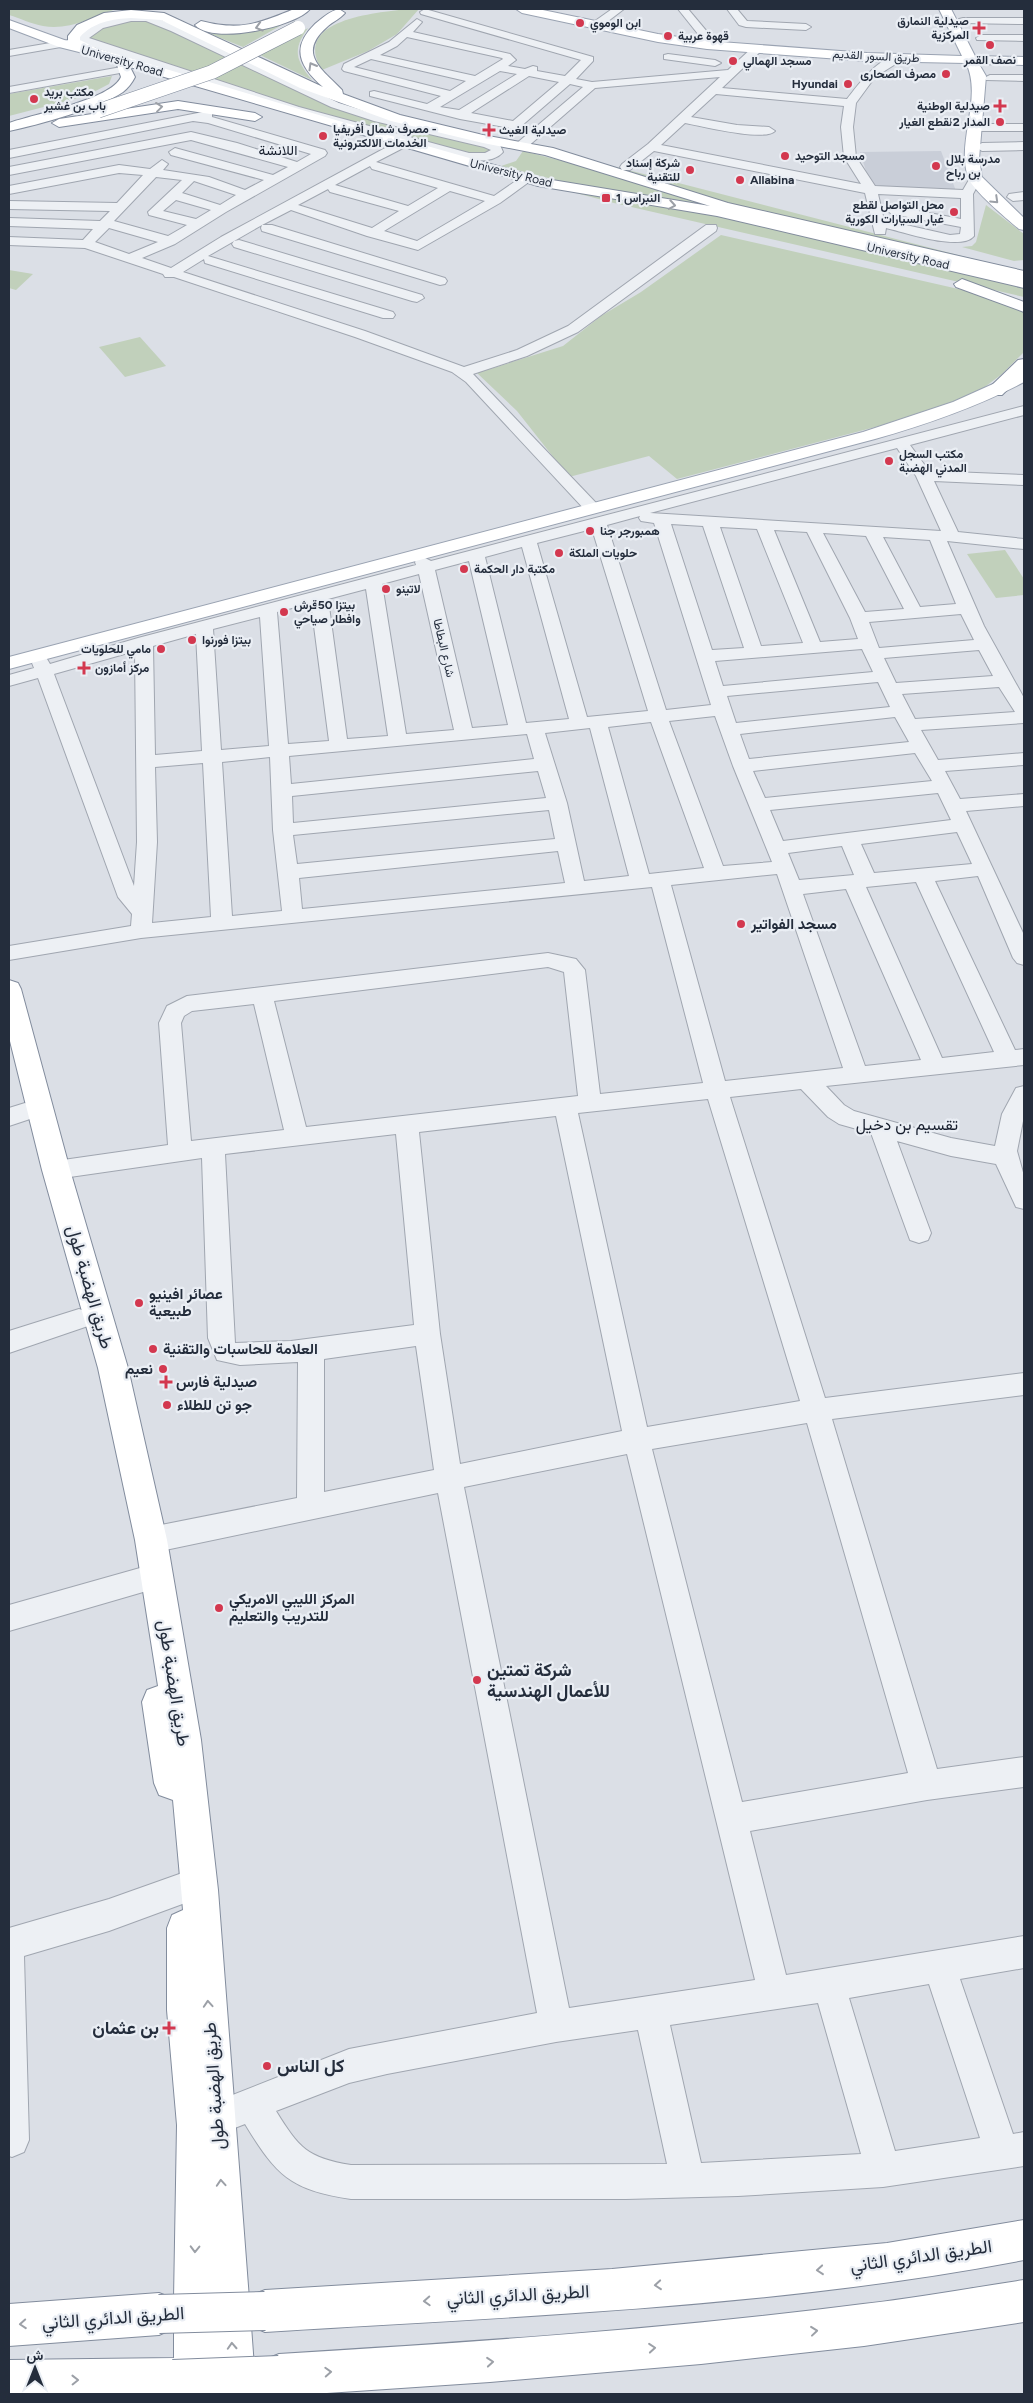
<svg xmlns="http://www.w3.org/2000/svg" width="1033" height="2403" font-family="Figtree,Vazirmatn,sans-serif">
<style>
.built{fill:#c9ced8}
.green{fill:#c1d0bb}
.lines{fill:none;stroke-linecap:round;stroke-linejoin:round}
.minor-casing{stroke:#a0a6b0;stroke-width:2}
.major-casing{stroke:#9aa3b2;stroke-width:2}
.highway-casing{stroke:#828c9d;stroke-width:2}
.minor{fill:#edf0f4;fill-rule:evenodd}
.major{fill:#fff;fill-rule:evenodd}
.highway{fill:#fff;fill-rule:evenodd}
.highway-bridge-far1-casing{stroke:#828c9d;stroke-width:15;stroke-linecap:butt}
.highway-bridge-casing{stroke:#828c9d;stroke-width:40;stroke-linecap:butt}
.highway-bridge-far1{stroke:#fff;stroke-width:14}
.highway-bridge{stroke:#fff;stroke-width:38}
.oneway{stroke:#9ca0a7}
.poi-dot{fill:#d3384f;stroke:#eaeef4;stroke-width:2}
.labels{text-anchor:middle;stroke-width:4.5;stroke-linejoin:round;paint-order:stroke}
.far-poi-label{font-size:12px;font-weight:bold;fill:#242d3c;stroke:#eaeef4;text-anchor:start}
.far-street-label{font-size:12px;fill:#242d3c;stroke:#eaeef4}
.far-neighbourhood-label{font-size:14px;fill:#171e2d;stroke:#eaeef4}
.poi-label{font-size:15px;font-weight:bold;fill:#242d3c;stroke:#eaeef4;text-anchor:start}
.neighbourhood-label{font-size:16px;fill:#171e2d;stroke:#eaeef4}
.near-street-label{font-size:18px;fill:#242d3c;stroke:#eaeef4}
.near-poi-label{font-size:18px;font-weight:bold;fill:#242d3c;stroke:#eaeef4;text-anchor:start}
</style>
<rect width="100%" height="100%" fill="#dbdfe6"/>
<!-- built -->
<polygon class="built" points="941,151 956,191 872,190 860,152"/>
<!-- green -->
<g class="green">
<path d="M9,9H116C93,17 68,31 43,26C31,24 20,18 9,15Z"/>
<path d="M407,9H419L397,34L368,51L322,70C291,19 376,13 407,9Z"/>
<polygon points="140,17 366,115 487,144 493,152 476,157 222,86 84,39 87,31"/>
<path d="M294,18L243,47L208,33C239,36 265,28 294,18Z"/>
<path d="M308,28C292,50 296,60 312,80L260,55Z"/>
<polygon points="112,76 109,84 86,96 9,116 9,94"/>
<polygon points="523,151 602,171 707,206 560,181 501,166 516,161"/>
<polygon points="593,161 1024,272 1024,275 731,206"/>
<polygon points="571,190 720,215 1024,287 1024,297 614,203 572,192"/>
<polygon points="986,205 1024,234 1024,260 1014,261 962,247 972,246 976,242"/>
<polygon points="721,235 976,293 1024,312 1024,352 1002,374 978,392 959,402 902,420 677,479 649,456 569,477 517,411 477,373 563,346 601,316 641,292"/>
<polygon points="9,270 33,274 16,290 9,288"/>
<polygon points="140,337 166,366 125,377 99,347"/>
<polygon points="1005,550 1024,579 1024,595 996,598 967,554"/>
</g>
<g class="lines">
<!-- minor casing -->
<g class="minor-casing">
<g id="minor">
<path d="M425,9L593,57V61L576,79L592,82L728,70L753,47L757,46L762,49L761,51L722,88L847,99C857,86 883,51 902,56V60L875,77L856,103L853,127L856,157L875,186L963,190L970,178H978L980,181L973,194L974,236C961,252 904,232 886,228L885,234H875L865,193L654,151L630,170H622L620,167L622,164L648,144L720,77L595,88L525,149H517L515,146L517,143L583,87L570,84L519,128L515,129L460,119L370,96V92L374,91L427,104L441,96L344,71L342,69L344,64L389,42L417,19L422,22L413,32L510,54L516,60L508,66L525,69L533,66L537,67V71L565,76L581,60L421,14L420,12ZM407,37L502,58L503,59L475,76L380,55L397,46ZM371,59L466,81L450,91L354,67ZM500,71L517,74L459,110L440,107ZM529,76L559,82L513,121L471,113ZM716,94L844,106L841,127L844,157L861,184L661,145L685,123C701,126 765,142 775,131L769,127L737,125L691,117ZM878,194L961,198V219L892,206L886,210L892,214L961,227L960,234L950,235L884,220Z"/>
<polygon points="612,9 624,9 603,25 595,25 595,21"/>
<polygon points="678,9 688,9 714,40 714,44 706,44"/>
<polygon points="727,9 737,9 747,21 806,24 811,27 806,30 746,27 739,25"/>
<path d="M137,14L152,16L179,27L339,103L381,116L492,141L500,145L503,152C485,173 429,150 407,144L405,147L376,162L494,196L523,176H531L533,179L500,203L418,250L367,236L291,210L262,225H272L445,278L447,281L445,284L440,285L262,231L261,228L262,225L208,256L393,312L395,315L393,318H383L205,263L204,259L183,272L365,331L464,367L517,350L568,326L706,225H716L717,228L716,231L578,332L527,356L473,374L598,505L600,508L598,511H586L466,382L452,372L355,337L174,277H165L163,274L85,248L9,245V237L83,240L93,229L9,226V218L100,221L110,211L9,209V201L117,203L143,175L119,173L9,194V186L119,165L150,169L162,160L168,164L163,170L209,177L245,190L264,180L171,155L169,152L175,148L273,175L288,167L191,140L9,175V167L191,132L237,143L297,162L311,154L208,123L193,121L9,158V150L208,111L212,113V117L325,150L327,153L325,156L226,212L175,244L142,258L171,268L221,237L398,141L291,111L99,49L82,43L78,38C90,20 117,15 137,14ZM131,21H146L171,31L331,107L374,121L484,147L491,150L485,153H469L299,107L89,38L103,28ZM370,166L372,169L438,188L408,206L335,185ZM156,177L182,180L148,212L149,215L187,225L168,236L114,221ZM194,181L236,195L220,205L182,193ZM328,189L330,192L399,211L372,228L298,205ZM450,191L485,201L417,241L384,231ZM176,200L211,210L196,219L163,211ZM109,228L158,242L129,254L95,242Z"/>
<polygon points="963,18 1024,18 1024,24 959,23 959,19"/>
<polygon points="981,35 1024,35 1024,41 977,40 976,38"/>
<polygon points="74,39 79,42 78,44 9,56 9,50"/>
<polygon points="668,54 715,60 721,63 715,66 664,59 664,55"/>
<polygon points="127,66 131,67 131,71 9,93 9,87"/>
<polygon points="990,75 1024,75 1024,81 986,80 984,78"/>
<polygon points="984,124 1024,124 1024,131 980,131 978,128 980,125"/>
<polygon points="1024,142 1024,150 982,151 976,147 982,143"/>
<polygon points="1024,192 1024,200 1013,201 1007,197 1009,194"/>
<polygon points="239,240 422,295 424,298 417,302 412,301 234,247 232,244 234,241"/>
<path d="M1024,406V415L910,445L929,471L1024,475V485L934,481L958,532L1024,539V549L947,541L984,626L1024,698V723L921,730L938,760L1024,753V765L945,771L960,799L1024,794V806L966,811L1024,935V965L1017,963L1013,958L978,876L935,881L1015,1050L1024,1049V1065L826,1086L844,1105L854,1111L951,1138L995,1146L1002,1114L1016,1088L1024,1086V1116L1017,1151L1024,1176V1209L1016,1207L996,1164L951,1156L897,1141L931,1233L928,1240L919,1243L910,1240L871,1133L839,1124L828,1117L801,1089L730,1097L825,1398L1024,1373V1395L832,1419L937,1769L1024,1757V1787L927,1800L750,1831L786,1975L1024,1936V1968L960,1979L1013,2134L1024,2132V2166L883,2187L738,2196L626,2199H351C290,2190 276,2175 245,2124L204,2140L192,2135L187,2123L192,2111L349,2049L537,2013L438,1493L151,1553L141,1549L137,1540L141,1531L151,1527L297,1498L298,1362L240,1365L217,1360L208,1338L202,1158L56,1179L48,1176L44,1170L48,1164L56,1161L168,1145L159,1023L167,1006L187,996L548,953L576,959L585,970L600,1094L703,1083L652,887L141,938L9,960V946L131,926L132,914L118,897L38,678L9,686V675L34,668L32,663L35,659H47L50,664L138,638L416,565L415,562L417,558L423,557L431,561ZM897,448L916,476L941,531L650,513ZM640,516L639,518L641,521L654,523L711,705L666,710L607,525ZM671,524L703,526L744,648L712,650ZM720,527L757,529L803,643L761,646ZM592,529L648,711L587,717L537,543ZM774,530L807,532L850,618L858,639L820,642ZM823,533L866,536L904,609L865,612ZM883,537L930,540L956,604L920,607ZM522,547L569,719L526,723L485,557ZM469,561L508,725L472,728L435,570ZM419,574L454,730L406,734L382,584ZM366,589L388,736L347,739L328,599ZM311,603L329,741L288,744L277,612ZM961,614L974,640L879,648L869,622ZM260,617L269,746L221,750L213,629ZM196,634L202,751L155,755L153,646ZM862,649L873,672L723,686L715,661ZM979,650L993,676L896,683L884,658ZM135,651L137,842L134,886L54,674ZM878,682L890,707L736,723L727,696ZM999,687L1015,712L915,719L902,694ZM715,716L733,766L772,862L723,866L669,721ZM895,717L909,742L749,759L740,734ZM651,722L704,868L649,874L608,727ZM590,728L629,876L584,881L567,803L545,733ZM527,734L534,759L291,784L289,756ZM915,753L932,781L765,798L753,771ZM270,757L273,830L282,911L232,916L222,762ZM203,763L211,917L152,923L157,842L155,767ZM538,771L546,798L293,823L292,796ZM938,793L951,820L783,841L770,810ZM549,810L555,839L297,864L293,835ZM957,832L972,864L874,873L861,844ZM842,846L854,875L799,880L788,853ZM558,851L565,883L302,909L299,878ZM777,874L843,1068L725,1081L671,885ZM916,882L994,1052L942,1058L866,887ZM846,889L921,1060L865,1066L803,894ZM548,967L564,972L578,1096L306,1127L274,1001ZM254,1004L284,1130L191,1141L181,1023L184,1016L192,1011ZM708,1099L800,1401L647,1427L578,1113ZM556,1116L622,1431L460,1464L440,1334L419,1132ZM396,1134L414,1325L291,1341L235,1343L225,1154ZM416,1346L434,1470L324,1492V1359ZM807,1423L908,1773L742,1802L652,1449ZM627,1454L755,1980L569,2008L464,1487ZM929,1984L980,2138L895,2151L849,1998ZM818,2003L861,2154L701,2163L670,2025ZM638,2030L667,2164L351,2165C307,2158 299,2148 276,2111L349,2083L387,2074L556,2042Z"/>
<polygon points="25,1103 33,1106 36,1112 33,1118 9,1126 9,1108"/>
<polygon points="79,1309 88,1312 92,1319 88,1326 9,1353 9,1331"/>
<polygon points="140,1568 150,1572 154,1581 150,1590 9,1631 9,1605"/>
<polygon points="185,1872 196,1877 201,1888 196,1899 109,1931 24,1956 29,2140 24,2152 12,2157 9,2156 9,1928 109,1899"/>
</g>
</g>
<!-- major casing -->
<g class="major-casing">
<g id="major">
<path d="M516,9H538L658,34L707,41L867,53L962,56L939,9H951L975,56L1024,57V65L979,64L986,76L979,159L982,177L1024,218V230L1019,229C1007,219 972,190 968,177C956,141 983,98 966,63L867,61L707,49L658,42L522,13Z"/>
<polygon points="9,20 67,41 96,48 97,51 91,55 59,47 9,28"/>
<path d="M1024,370V382C977,407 927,424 875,439L9,669V657L863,432L953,402Z"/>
</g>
</g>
<!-- highway casing -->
<g class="highway-casing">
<g id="highway">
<path d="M294,9H310C295,27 213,45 195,25L201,21C240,31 258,24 294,9Z"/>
<path d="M339,9L345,13C340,19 332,22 327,27C296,54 323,70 342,90L343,94L400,115L483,135L553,148L728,203L1024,271V288L717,216L538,186L130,67L135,77C132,83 128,88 123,92C100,108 37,125 9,131V123C34,114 111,100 121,77L116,62L86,54L68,42V36L77,25L104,13L131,10L164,13L323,87C300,67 290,48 315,24C322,18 330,11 339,9ZM131,18L161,20L300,88L391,121L483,143L545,155L710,206L540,178L339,121L96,48L80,40V37C93,22 113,19 131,18Z"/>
<polygon points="178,101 255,113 262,117 255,121 178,109 59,127 52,123 59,119"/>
<polygon points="962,279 1024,302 1024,312 956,287 954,284"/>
<polygon points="1024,359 1024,373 1002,395 990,395 987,391 990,387 1018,360"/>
<path d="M9,980L18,983L21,989L70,1170L128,1368L167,1540L201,1740L218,1890L249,2299L250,2296L265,2290L612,2269L887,2243L1024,2220V2260C775,2308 518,2316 265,2332L251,2326L256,2394H9V2360L174,2358V2328L159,2335L9,2346V2304L159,2293L174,2299L177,2125L167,2010V1928L172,1915L183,1910L173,1800L159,1795L154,1783L142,1702L147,1690L158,1686L135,1540L98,1368L42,1170L9,1037Z"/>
<path d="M1024,2280V2322L864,2346L701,2364L490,2382L312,2394H274L264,2390L258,2375L264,2360L279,2354C474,2342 669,2329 863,2304C917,2298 970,2288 1024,2280Z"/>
</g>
</g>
<!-- minor -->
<use href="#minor" class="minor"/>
<!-- major -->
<use href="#major" class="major"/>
<!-- highway -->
<use href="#highway" class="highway"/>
<!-- highway-bridge-far1 casing -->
<g class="highway-bridge-far1-casing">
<polyline id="highway-bridge-far1" points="98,111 212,72 298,28"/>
</g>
<!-- highway-bridge casing -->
<g class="highway-bridge-casing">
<g id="highway-bridge">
<polyline points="159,2314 265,2311"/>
<polyline points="173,2379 279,2375"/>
</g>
</g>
<!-- highway-bridge-far1 -->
<use href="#highway-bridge-far1" class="highway-bridge-far1"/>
<!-- highway-bridge -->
<use href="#highway-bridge" class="highway-bridge"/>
</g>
<!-- one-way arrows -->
<defs><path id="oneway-chevron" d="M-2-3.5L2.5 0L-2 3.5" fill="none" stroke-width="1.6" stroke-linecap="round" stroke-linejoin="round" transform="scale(1.25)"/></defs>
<g class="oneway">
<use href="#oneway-chevron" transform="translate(259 27) rotate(164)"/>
<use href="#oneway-chevron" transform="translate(312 66) rotate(-120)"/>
<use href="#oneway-chevron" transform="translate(159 107) rotate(-7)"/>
<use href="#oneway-chevron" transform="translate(995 200) rotate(44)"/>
<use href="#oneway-chevron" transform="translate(672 205) rotate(10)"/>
<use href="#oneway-chevron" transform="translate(208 2004) rotate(-94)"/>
<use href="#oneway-chevron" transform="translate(221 2183) rotate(-94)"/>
<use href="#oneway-chevron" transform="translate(195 2249) rotate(91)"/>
<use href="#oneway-chevron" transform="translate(820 2270) rotate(175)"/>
<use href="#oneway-chevron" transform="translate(658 2285) rotate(175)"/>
<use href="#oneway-chevron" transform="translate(427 2301) rotate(177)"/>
<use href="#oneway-chevron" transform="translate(23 2324) rotate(176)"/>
<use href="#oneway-chevron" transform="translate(814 2331) rotate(-6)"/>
<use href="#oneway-chevron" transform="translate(232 2346) rotate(-93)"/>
<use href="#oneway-chevron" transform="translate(652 2348) rotate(-5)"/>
<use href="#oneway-chevron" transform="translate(490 2362) rotate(-5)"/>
<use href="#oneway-chevron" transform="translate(328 2372) rotate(-3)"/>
<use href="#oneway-chevron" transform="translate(75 2380) rotate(-1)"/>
</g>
<!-- markers -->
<g class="poi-dot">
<circle cx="580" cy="23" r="5"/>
<path d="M976.5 20.5h5v5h5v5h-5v5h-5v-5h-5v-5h5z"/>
<circle cx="668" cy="36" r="5"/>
<circle cx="990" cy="45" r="5"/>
<circle cx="733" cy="61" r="5"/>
<circle cx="946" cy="74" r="5"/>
<circle cx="848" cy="84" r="5"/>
<circle cx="34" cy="99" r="5"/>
<path d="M997.5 98.5h5v5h5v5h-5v5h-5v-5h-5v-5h5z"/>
<circle cx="1000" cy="122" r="5"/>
<path d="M486.5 122.5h5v5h5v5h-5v5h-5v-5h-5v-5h5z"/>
<circle cx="323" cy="136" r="5"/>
<circle cx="785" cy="156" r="5"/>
<circle cx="936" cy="166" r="5"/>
<circle cx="690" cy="170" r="5"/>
<circle cx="740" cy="180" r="5"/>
<rect x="601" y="193" width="10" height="10" rx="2.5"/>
<circle cx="954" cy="212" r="5"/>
<circle cx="889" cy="461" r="5"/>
<circle cx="590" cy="531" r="5"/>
<circle cx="559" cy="553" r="5"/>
<circle cx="464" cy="569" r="5"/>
<circle cx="386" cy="589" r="5"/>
<circle cx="284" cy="612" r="5"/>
<circle cx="192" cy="640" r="5"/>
<circle cx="161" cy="649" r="5"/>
<path d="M81.5 660.5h5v5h5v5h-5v5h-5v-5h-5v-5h5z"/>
<circle cx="741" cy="924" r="5"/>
<circle cx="139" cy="1303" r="5"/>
<circle cx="153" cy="1349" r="5"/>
<circle cx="163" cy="1369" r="5"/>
<path d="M163.5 1374.5h5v5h5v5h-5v5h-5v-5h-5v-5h5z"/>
<circle cx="167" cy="1405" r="5"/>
<circle cx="219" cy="1608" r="5"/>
<circle cx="477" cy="1680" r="5"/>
<path d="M166.5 2020.5h5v5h5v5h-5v5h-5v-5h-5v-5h5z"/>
<circle cx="267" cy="2066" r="5"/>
</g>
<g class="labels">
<!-- far-poi labels -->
<g class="far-poi-label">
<text x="969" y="25" text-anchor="end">صيدلية النمارق<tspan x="969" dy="14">المركزية</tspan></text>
<text x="590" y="27">ابن الوموي</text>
<text x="678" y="40">قهوة عربية</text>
<text x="990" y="64" text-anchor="middle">نصف القمر</text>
<text x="743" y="65">مسجد الهمالي</text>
<text x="936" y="78" text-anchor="end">مصرف الصحارى</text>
<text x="838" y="88" text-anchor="end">Hyundai</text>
<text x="44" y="96">مكتب بريد<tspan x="44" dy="14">باب بن غشير</tspan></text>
<text x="990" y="110" text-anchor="end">صيدلية الوطنية</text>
<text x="990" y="126" text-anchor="end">المدار 2لقطع الغيار</text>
<text x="333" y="133">مصرف شمال أفريفيا -<tspan x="333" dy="14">الخدمات الالكترونية</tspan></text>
<text x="499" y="134">صيدلية الغيث</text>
<text x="795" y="160">مسجد التوحيد</text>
<text x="946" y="163">مدرسة بلال<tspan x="946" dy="14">بن رباح</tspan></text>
<text x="680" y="167" text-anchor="end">شركة إسناد<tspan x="680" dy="14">للتقنية</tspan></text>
<text x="750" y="184">Allabina</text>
<text x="616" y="202">النبراس 1</text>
<text x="944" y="209" text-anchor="end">محل التواصل لقطع<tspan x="944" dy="14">غيار السيارات الكورية</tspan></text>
<text x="899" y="458">مكتب السجل<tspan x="899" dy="14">المدني الهضبة</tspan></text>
<text x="600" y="535">همبورجر جنا</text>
<text x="569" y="557">حلويات الملكة</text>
<text x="474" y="573">مكتبة دار الحكمة</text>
<text x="396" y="593">لاتينو</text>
<text x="294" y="609">بيتزا 50قرش<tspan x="294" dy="14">وافطار صياحي</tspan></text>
<text x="202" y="644">بيتزا فورنوا</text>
<text x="151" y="653" text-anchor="end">مامي للحلويات</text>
<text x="95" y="672">مركز أمازون</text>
</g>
<!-- far-street labels -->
<g class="far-street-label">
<text transform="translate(876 56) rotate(3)" y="4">طريق السور القديم</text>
<text transform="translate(122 61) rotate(16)" y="4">University Road</text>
<text transform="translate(511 173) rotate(14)" y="4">University Road</text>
<text transform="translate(908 256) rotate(13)" y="4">University Road</text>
<text transform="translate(444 648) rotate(77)" y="4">شارع البطاطا</text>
</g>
<!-- far-neighbourhood labels -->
<g class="far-neighbourhood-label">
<text x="278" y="155">اللانشة</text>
</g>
<!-- poi labels -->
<g class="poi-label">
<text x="751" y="929">مسجد الفواتير</text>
<text x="149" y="1299">عصائر افينيو<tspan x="149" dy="17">طبيعية</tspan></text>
<text x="163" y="1354">العلامة للحاسبات والتقنية</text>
<text x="153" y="1374" text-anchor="end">نعيم</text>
<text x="176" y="1387">صيدلية فارس</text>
<text x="177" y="1410">جو تن للطلاء</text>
<text x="229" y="1604">المركز الليبي الامريكي<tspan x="229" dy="17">للتدريب والتعليم</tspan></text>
</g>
<!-- neighbourhood labels -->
<g class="neighbourhood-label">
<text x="907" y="1130">تقسيم بن دخيل</text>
</g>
<!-- near-street labels -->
<g class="near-street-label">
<text transform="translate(90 1287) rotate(74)" y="6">طريق الهضبة طول</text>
<text transform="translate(174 1683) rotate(81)" y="6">طريق الهضبة طول</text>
<text transform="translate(214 2086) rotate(-94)" y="6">طريق الهضبة طول</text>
<text transform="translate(921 2256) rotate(-8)" y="6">الطريق الدائري الثاني</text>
<text transform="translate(518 2295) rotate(-3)" y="6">الطريق الدائري الثاني</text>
<text transform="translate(113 2318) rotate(-4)" y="6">الطريق الدائري الثاني</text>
</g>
<!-- near-poi labels -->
<g class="near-poi-label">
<text x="487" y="1676">شركة تمتين<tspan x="487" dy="21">للأعمال الهندسية</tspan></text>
<text x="159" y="2034" text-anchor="end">بن عثمان</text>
<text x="277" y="2072">كل الناس</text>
</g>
</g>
<!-- border -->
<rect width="1033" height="2403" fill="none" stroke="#242d3c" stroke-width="20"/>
<!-- north arrow -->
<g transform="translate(35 2368)" stroke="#eaeef4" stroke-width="4" paint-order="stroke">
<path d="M0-4L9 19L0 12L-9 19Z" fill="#242d3c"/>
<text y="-8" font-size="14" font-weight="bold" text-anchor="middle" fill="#242d3c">ش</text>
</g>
</svg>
